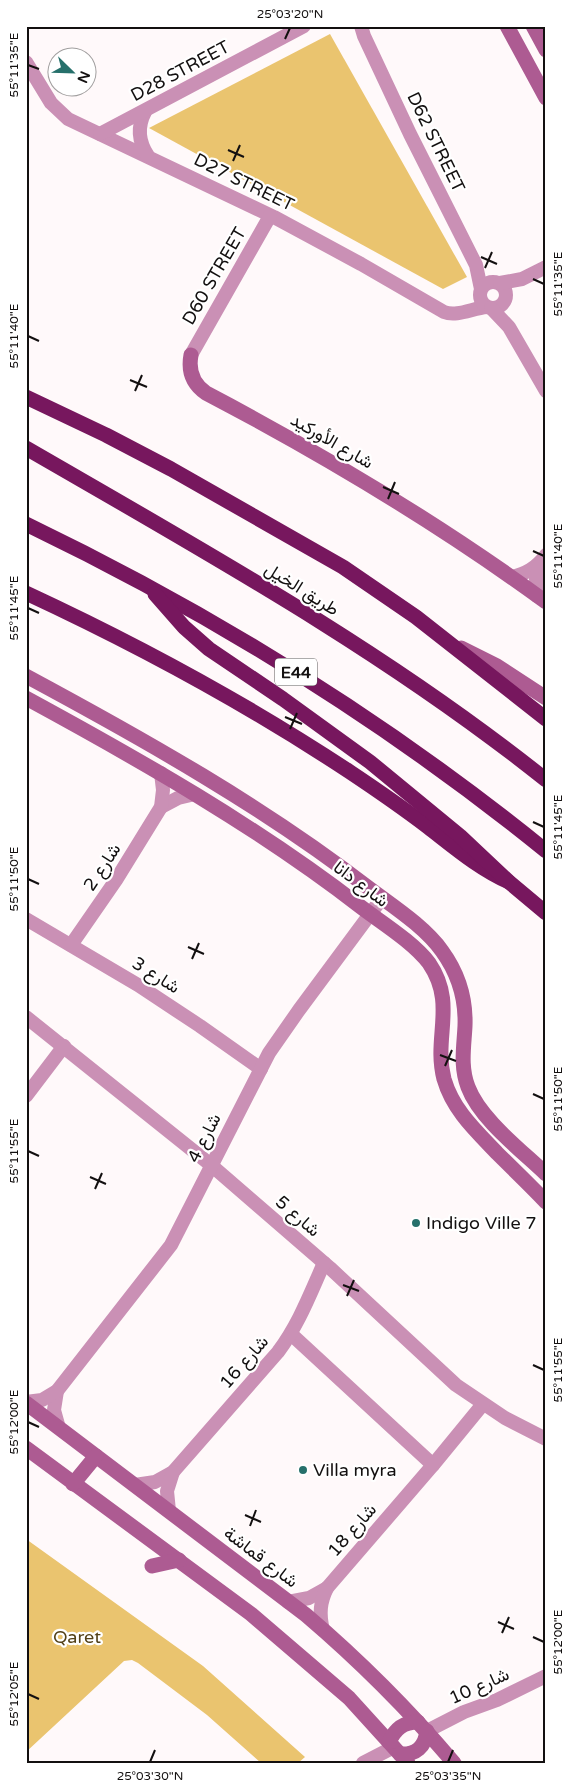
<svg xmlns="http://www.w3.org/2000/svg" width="572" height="1789" font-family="'Varela Round',Vazirmatn,sans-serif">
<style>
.green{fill:#eac46f}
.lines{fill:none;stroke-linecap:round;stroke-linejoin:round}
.street{stroke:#ca90b5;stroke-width:14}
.secondary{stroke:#ad5b92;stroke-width:15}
.highway{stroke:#77175e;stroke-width:15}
.ticks{fill:none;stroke:#131010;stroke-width:2}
.poi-dot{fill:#26706b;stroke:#fff;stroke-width:2}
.labels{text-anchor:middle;stroke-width:4.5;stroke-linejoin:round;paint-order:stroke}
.shield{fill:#fff;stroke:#5a5858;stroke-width:1}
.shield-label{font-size:16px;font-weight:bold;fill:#131010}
.street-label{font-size:18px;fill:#131010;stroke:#fff}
.poi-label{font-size:18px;fill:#131010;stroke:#fff;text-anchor:start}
.park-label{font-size:18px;fill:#534118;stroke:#fff}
.neatline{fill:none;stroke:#131010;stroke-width:2}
.ticks-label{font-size:12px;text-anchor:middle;fill:#131010}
</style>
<rect width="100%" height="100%" fill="#fff9fa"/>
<!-- green -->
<g class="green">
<polygon points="330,34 467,277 443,289 149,128"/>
<polygon points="26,1539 203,1666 305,1757 298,1763 261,1763 207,1715 138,1663 132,1660 124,1661 26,1752"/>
</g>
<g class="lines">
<!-- street -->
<g class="street">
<polyline points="361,26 364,36 410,134 476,265 481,289"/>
<path d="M26,62L51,103L68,119L274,217L361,264L444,312C457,317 473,308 487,307"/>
<path d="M145,112C137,127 138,141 148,156"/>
<polyline points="100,134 304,26"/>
<circle cx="493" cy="295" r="13"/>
<polyline points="500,283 522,279 546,267"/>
<polyline points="491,308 509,327 546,391"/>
<polyline points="191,355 270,216"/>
<path d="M511,577C526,574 536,568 546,555"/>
<polyline points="537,596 536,579 540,564"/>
<polyline points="161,807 178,798 195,794"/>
<polyline points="26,919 138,985 200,1026 261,1069"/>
<polyline points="71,945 116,880 161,807 163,790 161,773"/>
<polyline points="26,1017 211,1165 330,1268 456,1385 505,1418 546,1439"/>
<polyline points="26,1096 64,1046"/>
<polyline points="291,1334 433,1465"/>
<polyline points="57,1391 54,1410 59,1428"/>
<polyline points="26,1402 42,1400 57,1391 171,1245 269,1053 299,1010 382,898"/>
<path d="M135,1485L155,1482L173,1472L278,1352C299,1324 310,1294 324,1263"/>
<polyline points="169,1511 167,1491 173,1472"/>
<polyline points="288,1602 309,1598 327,1588 433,1465 483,1404"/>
<path d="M323,1630C319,1614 320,1602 327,1588"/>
<polyline points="427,1731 464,1712 497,1700 546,1676"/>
<polyline points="363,1763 394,1747"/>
</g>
<!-- secondary -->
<g class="secondary">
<polyline points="507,26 546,98"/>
<polyline points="533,26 546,50"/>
<path d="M191,355C188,371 193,384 206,393C324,455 438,523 546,602"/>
<polyline points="461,648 497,666 546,698"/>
<path d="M26,676C145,740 264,807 370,889C394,907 425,927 442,951C458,973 466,999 465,1026C464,1047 460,1066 468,1087C480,1119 521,1150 546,1174"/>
<path d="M26,698C142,761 256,826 361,907C382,923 413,942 429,963C457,1004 433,1037 444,1079C453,1110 475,1130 497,1153C513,1169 530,1185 546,1202"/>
<path d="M26,1403L306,1615C360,1661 408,1709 454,1763"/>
<polyline points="26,1448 251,1614 349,1698 408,1763"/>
<polyline points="73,1484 96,1456"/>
<polyline points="152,1566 179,1560"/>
<path d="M389,1742C395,1729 403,1722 418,1722"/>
<path d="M400,1754C416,1755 425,1747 427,1731"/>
</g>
<!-- highway -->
<g class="highway">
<polyline points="26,397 106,435 171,469 343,567 416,617 546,719"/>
<path d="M26,448C204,551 385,651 546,780"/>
<path d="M26,524C211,613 387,722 546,851"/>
<path d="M26,593C138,645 247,704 350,772C377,790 403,808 428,827C454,847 478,868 509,882"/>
<polyline points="155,594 184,627 209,649 283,699 370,762 460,836 509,882 546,913"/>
</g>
</g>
<!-- ticks -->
<path class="ticks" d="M285,39L290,28M28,65L39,69M228,150L244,157M233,161L240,145M481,257L497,264M485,268L492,252M533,279L544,284M28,336L39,341M130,380L147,387M135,391L142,375M383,487L399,494M388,499L395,482M533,551L544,556M28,608L39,613M285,717L302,724M290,729L297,713M533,822L544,827M28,879L39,884M188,947L204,954M192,959L199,943M440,1055L456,1061M445,1066L452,1050M533,1094L544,1099M28,1151L39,1156M90,1177L106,1184M95,1189L102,1173M343,1285L359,1291M347,1296L354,1280M533,1365L544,1370M28,1422L39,1427M245,1515L261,1522M250,1526L256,1510M498,1622L514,1629M502,1633L509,1617M533,1637L544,1642M28,1694L39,1699M150,1762L155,1750M448,1762L453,1750"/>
<!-- markers -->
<g class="poi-dot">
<circle cx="416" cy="1223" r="5"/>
<circle cx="303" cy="1470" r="5"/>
</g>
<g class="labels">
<!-- shield labels -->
<rect class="shield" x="275" y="658.5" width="42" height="27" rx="4"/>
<g class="shield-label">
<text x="296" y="678">E44</text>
</g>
<!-- street labels -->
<g class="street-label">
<text transform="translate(180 71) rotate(-28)" y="6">D28 STREET</text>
<text transform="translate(436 142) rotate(64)" y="6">D62 STREET</text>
<text transform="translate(244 182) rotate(26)" y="6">D27 STREET</text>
<text transform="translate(214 276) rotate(-60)" y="6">D60 STREET</text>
<text transform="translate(332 441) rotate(30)" y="6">شارع الأوركيد</text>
<text transform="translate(302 589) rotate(32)" y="6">طريق الخيل</text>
<text transform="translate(102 867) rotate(-57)" y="6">شارع 2</text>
<text transform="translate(361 884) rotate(37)" y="6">شارع دانا</text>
<text transform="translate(156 975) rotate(32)" y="6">شارع 3</text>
<text transform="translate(204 1138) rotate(-63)" y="6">شارع 4</text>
<text transform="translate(298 1216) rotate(41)" y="6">شارع 5</text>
<text transform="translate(244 1362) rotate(-49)" y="6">شارع 16</text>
<text transform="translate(352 1530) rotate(-49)" y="6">شارع 18</text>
<text transform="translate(261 1557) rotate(37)" y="6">شارع قماشة</text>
<text transform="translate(479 1686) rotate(-24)" y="6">شارع 10</text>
</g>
<!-- poi labels -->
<g class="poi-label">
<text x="426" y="1229">Indigo Ville 7</text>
<text x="313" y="1476">Villa myra</text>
</g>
<!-- park labels -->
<g class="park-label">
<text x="77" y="1643">Qaret</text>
</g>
</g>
<!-- border -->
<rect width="572" height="1789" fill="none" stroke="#ffffff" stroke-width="55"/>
<!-- north arrow -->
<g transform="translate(72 72) rotate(113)"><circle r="24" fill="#ffffff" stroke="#a19f9f"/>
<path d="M0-4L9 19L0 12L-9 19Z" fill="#26706b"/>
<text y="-8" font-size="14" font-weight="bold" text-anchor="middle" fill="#131010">N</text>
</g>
<rect x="28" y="28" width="516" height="1734" class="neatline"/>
<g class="ticks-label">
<text x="290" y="18">25°03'20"N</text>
<text transform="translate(14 65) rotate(-90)" y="4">55°11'35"E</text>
<text transform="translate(558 284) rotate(-90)" y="4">55°11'35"E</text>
<text transform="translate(14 336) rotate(-90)" y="4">55°11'40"E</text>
<text transform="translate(558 556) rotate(-90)" y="4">55°11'40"E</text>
<text transform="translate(14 608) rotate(-90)" y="4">55°11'45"E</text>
<text transform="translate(558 827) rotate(-90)" y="4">55°11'45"E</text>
<text transform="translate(14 879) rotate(-90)" y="4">55°11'50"E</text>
<text transform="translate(558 1099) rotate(-90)" y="4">55°11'50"E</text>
<text transform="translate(14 1151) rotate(-90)" y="4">55°11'55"E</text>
<text transform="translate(558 1370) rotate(-90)" y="4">55°11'55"E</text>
<text transform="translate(14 1422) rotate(-90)" y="4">55°12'00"E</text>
<text transform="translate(558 1642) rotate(-90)" y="4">55°12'00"E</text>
<text transform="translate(14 1694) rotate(-90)" y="4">55°12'05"E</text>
<text x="150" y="1780">25°03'30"N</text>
<text x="448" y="1780">25°03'35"N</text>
</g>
</svg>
